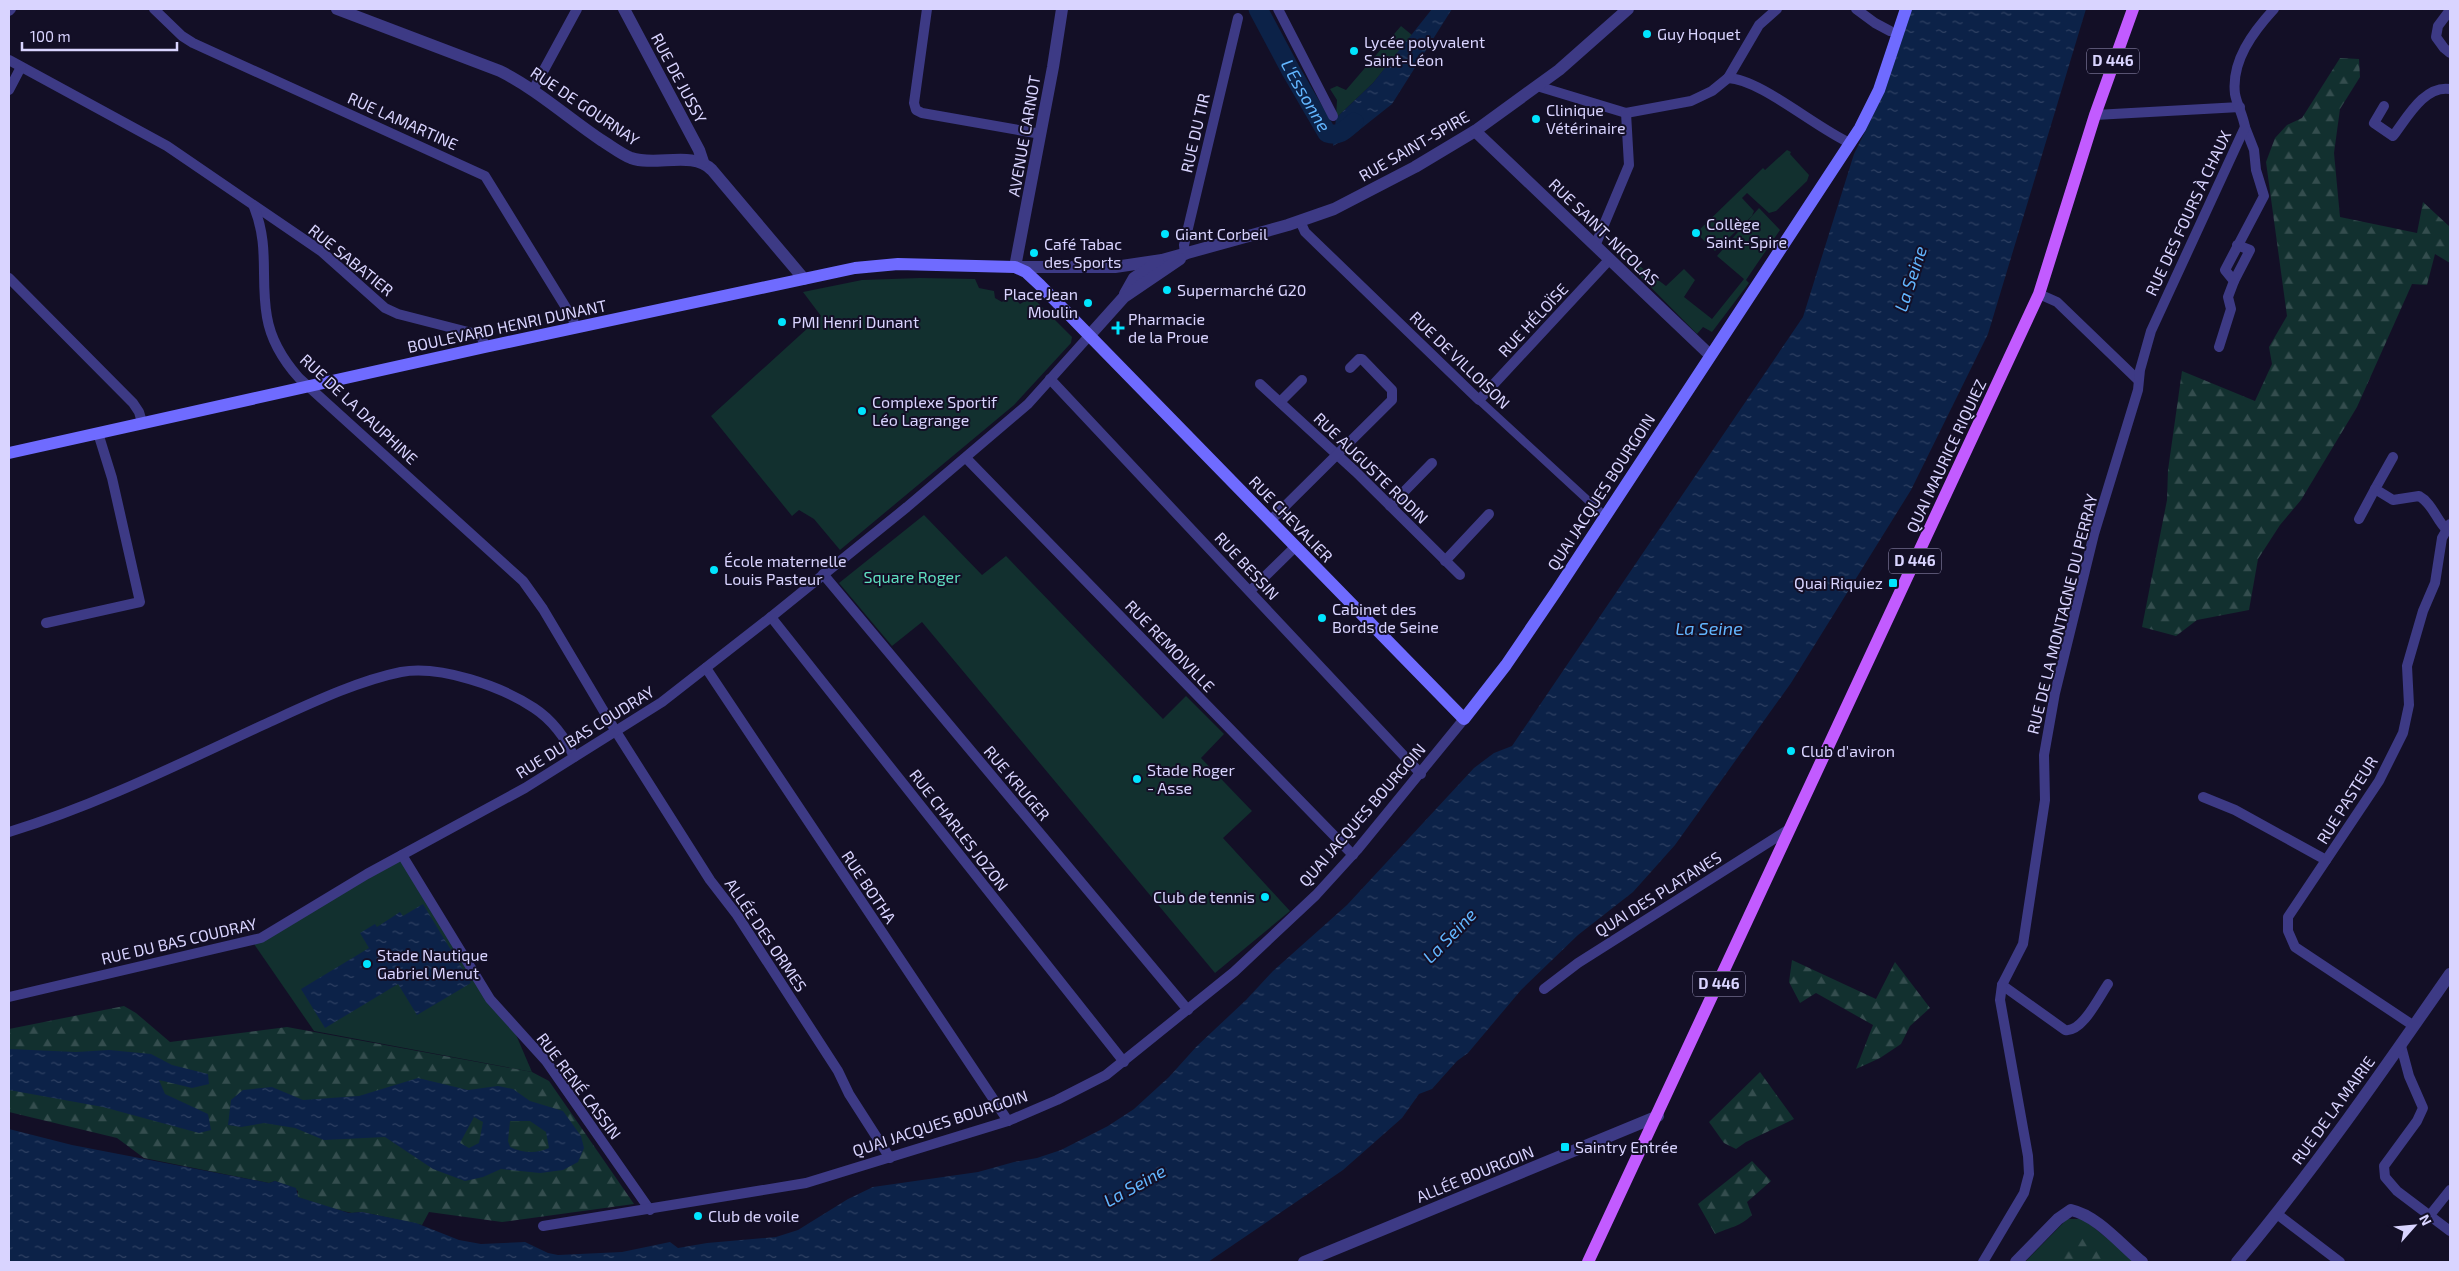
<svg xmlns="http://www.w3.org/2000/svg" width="2459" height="1271" font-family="'Exo 2',sans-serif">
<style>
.green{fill:#12302f}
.forest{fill:url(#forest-firs)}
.water{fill:url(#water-ripples);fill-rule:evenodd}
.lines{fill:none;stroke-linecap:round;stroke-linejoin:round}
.river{stroke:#0c2248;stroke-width:19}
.pedestrian{stroke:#3d3a85;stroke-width:8}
.minor{stroke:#3d3a85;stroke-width:10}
.tertiary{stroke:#3d3a85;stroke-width:12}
.secondary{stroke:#6f6bff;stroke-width:12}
.primary{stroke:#c25bff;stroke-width:12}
.poi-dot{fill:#00e5ff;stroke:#130f26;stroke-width:2}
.labels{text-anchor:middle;stroke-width:4;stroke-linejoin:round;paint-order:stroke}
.shield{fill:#130f26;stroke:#9e99be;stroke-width:1}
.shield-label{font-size:15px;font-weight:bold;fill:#d9d4ff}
.poi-label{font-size:16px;fill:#d9d4ff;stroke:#130f26;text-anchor:start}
.street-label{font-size:16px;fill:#d9d4ff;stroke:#130f26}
.park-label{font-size:16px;fill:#5fe0c0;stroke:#130f26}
.water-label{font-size:18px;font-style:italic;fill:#62b6ff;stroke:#130f26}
</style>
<defs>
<pattern id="forest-firs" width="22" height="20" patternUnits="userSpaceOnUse" patternTransform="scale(1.25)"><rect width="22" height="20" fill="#12302f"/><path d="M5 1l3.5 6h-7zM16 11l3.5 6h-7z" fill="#344d4e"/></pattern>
<pattern id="water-ripples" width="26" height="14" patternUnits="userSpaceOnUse" patternTransform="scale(1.25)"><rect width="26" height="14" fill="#0c2248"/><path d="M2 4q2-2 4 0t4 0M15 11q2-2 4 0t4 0" fill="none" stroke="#2f4163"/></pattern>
</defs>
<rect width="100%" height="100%" fill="#130f26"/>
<!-- green -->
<g class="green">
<polygon points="1401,26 1412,35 1373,83 1336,118 1337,100 1330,89 1337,86 1346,90"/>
<polygon points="1787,150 1791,152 1790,154 1809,175 1807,181 1776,211 1769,213 1747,193 1742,198 1754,211 1752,216 1715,251 1696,233 1763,168 1765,170"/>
<polygon points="1759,208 1780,230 1746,280 1749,283 1712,332 1703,327 1697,334 1621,257 1624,254 1666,286 1684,269 1695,280 1684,297 1712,319 1744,279 1717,256"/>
<polygon points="920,278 975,279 979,288 994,291 995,298 1002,302 1007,297 1013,297 1020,304 1032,297 1072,337 1071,343 1014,405 840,550 814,519 799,510 792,516 711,416 821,316 803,292 862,280"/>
<polygon points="924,515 982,575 1006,556 1163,719 1186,696 1224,734 1201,758 1252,811 1223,838 1290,911 1215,973 922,622 892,646 839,583"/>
<polygon points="402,855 511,1023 532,1072 314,1031 252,941"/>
<polygon points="2067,1219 2083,1219 2137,1262 2025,1262"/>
</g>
<!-- forest -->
<g class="forest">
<polygon points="2340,58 2359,59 2360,77 2340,109 2334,153 2340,217 2417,233 2423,202 2450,227 2450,263 2435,254 2427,285 2412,284 2357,407 2301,500 2280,525 2258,559 2249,610 2197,620 2176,636 2142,627 2167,500 2168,470 2182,371 2255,401 2272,364 2269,347 2287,316 2266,162 2275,138 2287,125 2302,118"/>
<polygon points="1792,960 1876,999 1895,962 1930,1008 1910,1026 1901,1044 1880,1058 1856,1069 1873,1025 1816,993 1800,1003 1789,982"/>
<polygon points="124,1006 136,1013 170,1042 287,1027 532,1072 549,1081 634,1204 502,1222 429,1212 422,1225 362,1212 352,1213 329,1208 297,1197 298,1191 275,1181 269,1183 144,1158 117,1138 9,1112 9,1029"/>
<polygon points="1760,1072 1794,1119 1746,1142 1736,1149 1724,1143 1709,1122"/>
<path d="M1752,1161L1771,1181L1747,1202L1752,1215C1740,1227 1730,1227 1715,1234L1698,1204Z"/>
<polygon points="2076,1235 2080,1235 2111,1262 2049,1262"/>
</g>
<!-- water -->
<g class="water">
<polygon points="1432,9 1452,9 1392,104 1358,131 1333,146 1336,118 1373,83"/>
<polygon points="1911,9 2086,9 1988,334 1911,490 1791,683 1675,845 1633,892 1578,935 1521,990 1468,1053 1457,1061 1432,1089 1419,1094 1402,1118 1343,1170 1208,1262 9,1262 9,1129 72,1145 269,1183 275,1181 296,1188 298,1197 349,1213 362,1212 416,1223 459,1240 481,1244 525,1242 548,1253 558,1255 622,1252 670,1242 678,1248 707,1243 776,1237 798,1230 848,1199 873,1187 978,1172 1014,1162 1037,1158 1061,1150 1108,1126 1134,1109 1169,1077 1197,1046 1246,1000 1273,971 1347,905 1474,768 1494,753 1512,746 1803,317 1854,154 1883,95"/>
<polygon points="423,904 471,983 417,1015 398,984 325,1028 301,989 369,948 360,933 375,924 377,927 400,912 403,916"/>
<polygon points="9,1049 76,1052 109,1050 151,1054 172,1065 208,1074 209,1084 192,1088 159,1080 165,1094 208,1114 211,1130 199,1133 103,1107 9,1090"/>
<path d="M418,1078L468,1090L498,1086L513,1089L530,1101L563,1111L581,1136L584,1148L578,1162L563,1170L540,1173L501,1169L483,1177L465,1181L433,1169L385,1137L324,1140L295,1128L264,1123L241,1127L228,1125L231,1100L243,1090L272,1087L303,1100L359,1096ZM474,1117L483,1122L479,1143L469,1148L460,1143ZM510,1121H530L546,1132L549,1148C536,1154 523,1153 510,1147L508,1141Z"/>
</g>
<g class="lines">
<!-- river -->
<path class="river" id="s1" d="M1258,9L1291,71L1327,133C1339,137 1345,130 1354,122"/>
<!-- pedestrian -->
<polyline class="pedestrian" points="1479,400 1605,516"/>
<!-- minor -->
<g class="minor">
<polyline points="154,9 182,36 193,43 485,176 573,319 575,328"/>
<polyline points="927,9 914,103 916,110 922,113 1041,134"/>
<polyline points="1278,9 1333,116"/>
<polyline points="1856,9 1875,23 1890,31"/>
<polyline points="2450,10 2438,26 2436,37 2444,48 2450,53"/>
<polyline points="9,11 11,9"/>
<polyline points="9,60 167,146 321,251 385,308 398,314 476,334 482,338 485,347"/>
<path d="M1728,78C1760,79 1816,128 1850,143"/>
<polyline points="1537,86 1626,113 1691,101 1712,91 1728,78 1759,25 1777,9"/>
<polyline points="9,90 21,67"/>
<polyline points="533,90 577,9"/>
<path d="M2384,106L2374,123L2393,136C2407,118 2424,85 2450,89"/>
<polyline points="2095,115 2240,107"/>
<path d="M254,207C270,247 260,278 267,317C271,341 283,360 299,378L523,581L543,609L615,730L710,880L737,915L838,1071L849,1094L890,1158"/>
<polyline points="1300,221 1305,232 1479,400 1609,260"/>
<polyline points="1595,246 1629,165 1626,113"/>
<polyline points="1185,255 1184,245 1238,18"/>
<polyline points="9,278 133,403 139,412 142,422"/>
<polyline points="2234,281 2250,250 2237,245"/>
<polyline points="2039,294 2057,302 2138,380"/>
<polyline points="2219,347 2231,309 2228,297 2234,281 2225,270 2264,196 2256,170 2254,150 2245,127"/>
<polyline points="1050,379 1421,774"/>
<polyline points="1260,384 1356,472 1460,575"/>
<polyline points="1280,402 1302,380"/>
<path d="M2393,457L2375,489L2393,500L2419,496C2432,503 2436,519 2446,529"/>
<polyline points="966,458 1353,855"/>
<polyline points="1390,506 1432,463"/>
<polyline points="2359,519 2375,489"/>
<polyline points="1270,521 1392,400 1392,390 1362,359 1359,359 1350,368"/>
<polyline points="1445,561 1489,514"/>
<polyline points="823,574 1188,1010"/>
<polyline points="1250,591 1295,547"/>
<polyline points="771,617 1124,1062"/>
<polyline points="46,623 140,602 112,478 98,433"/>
<polyline points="706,668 1008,1121"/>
<polyline points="2203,797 2235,810 2326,860"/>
<path d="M9,832C97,805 179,764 263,725C305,706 356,681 401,672C440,665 501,686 534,708C551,719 566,738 574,757"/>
<polyline points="402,855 490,999 546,1061 650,1210"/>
<path d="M2002,985L2065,1030C2082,1033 2099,997 2108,984"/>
<polyline points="1544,989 1578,963 1791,828"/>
<polyline points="9,997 261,938 367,874 525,788 662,702 771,617 907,507 1028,404 1089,336"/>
<polyline points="2414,1026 2295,947 2288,931 2288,917 2379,781 2403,733 2409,705 2407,666 2423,611 2435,583 2442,538 2450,524"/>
<polyline points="2401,1046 2409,1076 2423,1108 2417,1121 2384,1166 2385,1177 2397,1191 2450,1231"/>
<polyline points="2277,1214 2340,1262"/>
<polyline points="2430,1215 2450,1190"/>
<polyline points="543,1226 806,1183 1008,1121 1057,1100 1106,1075 1234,972 1316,895 1357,850 1464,719"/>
<path d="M1983,1262L2024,1193L2029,1174L2028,1156L2000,1000L2002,985L2023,944L2045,800L2044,755L2055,693L2094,534L2138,390L2140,370L2151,331L2245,127C2243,115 2237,105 2235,94C2231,61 2253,32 2274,9"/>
</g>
<!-- tertiary -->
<g class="tertiary">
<path d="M337,9L500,71C536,89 567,117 601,140C611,146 621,154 631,158C656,167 693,150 712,170L804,279"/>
<polyline points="624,9 699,150 703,162"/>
<polyline points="1062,9 1053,67 1015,267 1115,267 1162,260 1288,225 1334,209 1415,167 1475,131 1559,70 1628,9"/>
<polyline points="1475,131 1710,355"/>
<polyline points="1125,294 1134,278 1158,262"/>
<polyline points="1089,336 1124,297 1180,259"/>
<polyline points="1304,1262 1658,1116"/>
<path d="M2016,1262L2058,1219L2071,1210C2098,1216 2121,1245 2142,1262"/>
<path d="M2237,1262C2314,1170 2382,1072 2450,974"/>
</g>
<!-- secondary -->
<polyline class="secondary" points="9,453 485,347 855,268 898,264 1015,267 1026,272 1040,285 1464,719 1506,665 1557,590 1860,128 1879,90 1906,9"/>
<!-- primary -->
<polyline class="primary" points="1588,1262 2039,294 2095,115 2133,9"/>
</g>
<!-- markers -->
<g class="poi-dot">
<circle cx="1647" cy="34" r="5"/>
<circle cx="1354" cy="51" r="5"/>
<circle cx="1536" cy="119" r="5"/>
<circle cx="1696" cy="233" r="5"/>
<circle cx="1165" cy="234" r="5"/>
<circle cx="1034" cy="253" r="5"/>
<circle cx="1167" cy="290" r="5"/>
<circle cx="1088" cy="303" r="5"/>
<circle cx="782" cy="322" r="5"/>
<path d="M1115.5 320.5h5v5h5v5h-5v5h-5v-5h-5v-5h5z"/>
<circle cx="862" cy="411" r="5"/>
<circle cx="714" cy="570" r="5"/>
<rect x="1888" y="578" width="10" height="10" rx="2.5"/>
<circle cx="1322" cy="618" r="5"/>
<circle cx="1791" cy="751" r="5"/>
<circle cx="1137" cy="779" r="5"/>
<circle cx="1265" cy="897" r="5"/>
<circle cx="367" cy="964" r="5"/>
<rect x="1560" y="1142" width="10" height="10" rx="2.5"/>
<circle cx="698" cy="1216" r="5"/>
</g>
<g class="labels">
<!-- shield labels -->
<g class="shield">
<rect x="2087" y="48.5" width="52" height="25" rx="4"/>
<rect x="1889" y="548.5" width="52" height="25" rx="4"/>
<rect x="1693" y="971.5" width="52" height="25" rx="4"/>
</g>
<g class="shield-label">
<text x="2113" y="66">D 446</text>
<text x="1915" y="566">D 446</text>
<text x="1719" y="989">D 446</text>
</g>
<!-- poi labels -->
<g class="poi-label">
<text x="1657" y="40">Guy Hoquet</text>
<text x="1364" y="48">Lycée polyvalent<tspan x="1364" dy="18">Saint-Léon</tspan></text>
<text x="1546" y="116">Clinique<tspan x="1546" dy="18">Vétérinaire</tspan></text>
<text x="1706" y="230">Collège<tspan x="1706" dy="18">Saint-Spire</tspan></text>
<text x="1175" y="240">Giant Corbeil</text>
<text x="1044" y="250">Café Tabac<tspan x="1044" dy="18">des Sports</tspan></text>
<text x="1177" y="296">Supermarché G20</text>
<text x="1078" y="300" text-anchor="end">Place Jean<tspan x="1078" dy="18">Moulin</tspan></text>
<text x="1128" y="325">Pharmacie<tspan x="1128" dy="18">de la Proue</tspan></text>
<text x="792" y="328">PMI Henri Dunant</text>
<text x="872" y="408">Complexe Sportif<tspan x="872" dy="18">Léo Lagrange</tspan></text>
<text x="724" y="567">École maternelle<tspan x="724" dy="18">Louis Pasteur</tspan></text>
<text x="1883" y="589" text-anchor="end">Quai Riquiez</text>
<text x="1332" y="615">Cabinet des<tspan x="1332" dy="18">Bords de Seine</tspan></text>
<text x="1801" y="757">Club d'aviron</text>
<text x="1147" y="776">Stade Roger<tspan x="1147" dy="18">- Asse</tspan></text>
<text x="1255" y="903" text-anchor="end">Club de tennis</text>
<text x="377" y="961">Stade Nautique<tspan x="377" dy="18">Gabriel Menut</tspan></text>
<text x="1575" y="1153">Saintry Entrée</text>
<text x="708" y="1222">Club de voile</text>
</g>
<!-- street labels -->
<g class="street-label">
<text transform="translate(679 78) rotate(62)" y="6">RUE DE JUSSY</text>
<text transform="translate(585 106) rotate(34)" y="6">RUE DE GOURNAY</text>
<text transform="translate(403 121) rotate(24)" y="6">RUE LAMARTINE</text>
<text transform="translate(1195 133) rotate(-77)" y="6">RUE DU TIR</text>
<text transform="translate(1024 136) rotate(-80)" y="6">AVENUE CARNOT</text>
<text transform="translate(1414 146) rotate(-30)" y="6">RUE SAINT-SPIRE</text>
<text transform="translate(2188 213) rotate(-65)" y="6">RUE DES FOURS À CHAUX</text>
<text transform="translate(1604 232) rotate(44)" y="6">RUE SAINT-NICOLAS</text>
<text transform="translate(351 260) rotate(39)" y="6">RUE SABATIER</text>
<text transform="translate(1533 320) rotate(-47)" y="6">RUE HÉLOÏSE</text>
<text transform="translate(507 326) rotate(-12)" y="6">BOULEVARD HENRI DUNANT</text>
<text transform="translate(1460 360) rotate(44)" y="6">RUE DE VILLOISON</text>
<text transform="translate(359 409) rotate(43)" y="6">RUE DE LA DAUPHINE</text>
<text transform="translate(1946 456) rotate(-65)" y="6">QUAI MAURICE RIQUIEZ</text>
<text transform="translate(1371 468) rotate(44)" y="6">RUE AUGUSTE RODIN</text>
<text transform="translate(1601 492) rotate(-57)" y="6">QUAI JACQUES BOURGOIN</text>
<text transform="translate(1291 519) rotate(46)" y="6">RUE CHEVALIER</text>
<text transform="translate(1247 566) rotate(47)" y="6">RUE BESSIN</text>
<text transform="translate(2062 614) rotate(-76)" y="6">RUE DE LA MONTAGNE DU PERRAY</text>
<text transform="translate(1170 646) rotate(46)" y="6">RUE REMOIVILLE</text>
<text transform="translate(585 732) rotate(-32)" y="6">RUE DU BAS COUDRAY</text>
<text transform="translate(1017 783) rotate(50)" y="6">RUE KRUGER</text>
<text transform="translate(2347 800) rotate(-58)" y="6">RUE PASTEUR</text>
<text transform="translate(1362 815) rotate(-49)" y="6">QUAI JACQUES BOURGOIN</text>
<text transform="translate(959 830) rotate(52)" y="6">RUE CHARLES JOZON</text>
<text transform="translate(869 887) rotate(56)" y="6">RUE BOTHA</text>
<text transform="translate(1658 894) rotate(-32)" y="6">QUAI DES PLATANES</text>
<text transform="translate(766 935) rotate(56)" y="6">ALLÉE DES ORMES</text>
<text transform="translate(179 941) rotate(-13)" y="6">RUE DU BAS COUDRAY</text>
<text transform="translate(579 1086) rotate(53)" y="6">RUE RENÉ CASSIN</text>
<text transform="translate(2333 1110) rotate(-54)" y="6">RUE DE LA MAIRIE</text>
<text transform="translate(940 1123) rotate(-18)" y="6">QUAI JACQUES BOURGOIN</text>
<text transform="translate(1475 1174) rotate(-22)" y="6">ALLÉE BOURGOIN</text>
</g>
<!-- park labels -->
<g class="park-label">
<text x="912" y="583">Square Roger</text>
</g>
<!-- water labels -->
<g class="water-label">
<text dy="6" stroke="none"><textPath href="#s1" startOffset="99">L'Essonne</textPath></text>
<text transform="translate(1911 279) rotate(-72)" y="6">La Seine</text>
<text x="1709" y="635">La Seine</text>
<text transform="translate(1450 936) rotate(-46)" y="6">La Seine</text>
<text transform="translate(1135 1186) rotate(-29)" y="6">La Seine</text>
</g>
</g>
<!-- border -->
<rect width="2459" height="1271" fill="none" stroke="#d9d4ff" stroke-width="20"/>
<!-- north arrow -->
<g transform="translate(2414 1226) rotate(63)" stroke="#130f26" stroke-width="4" paint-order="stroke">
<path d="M0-4L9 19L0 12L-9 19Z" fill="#d9d4ff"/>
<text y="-8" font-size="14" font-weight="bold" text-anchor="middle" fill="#d9d4ff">N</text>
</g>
<!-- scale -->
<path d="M22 42v8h155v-8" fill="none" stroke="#d9d4ff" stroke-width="2.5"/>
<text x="30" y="42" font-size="15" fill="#d9d4ff" stroke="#130f26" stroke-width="4" paint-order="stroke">100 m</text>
</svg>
